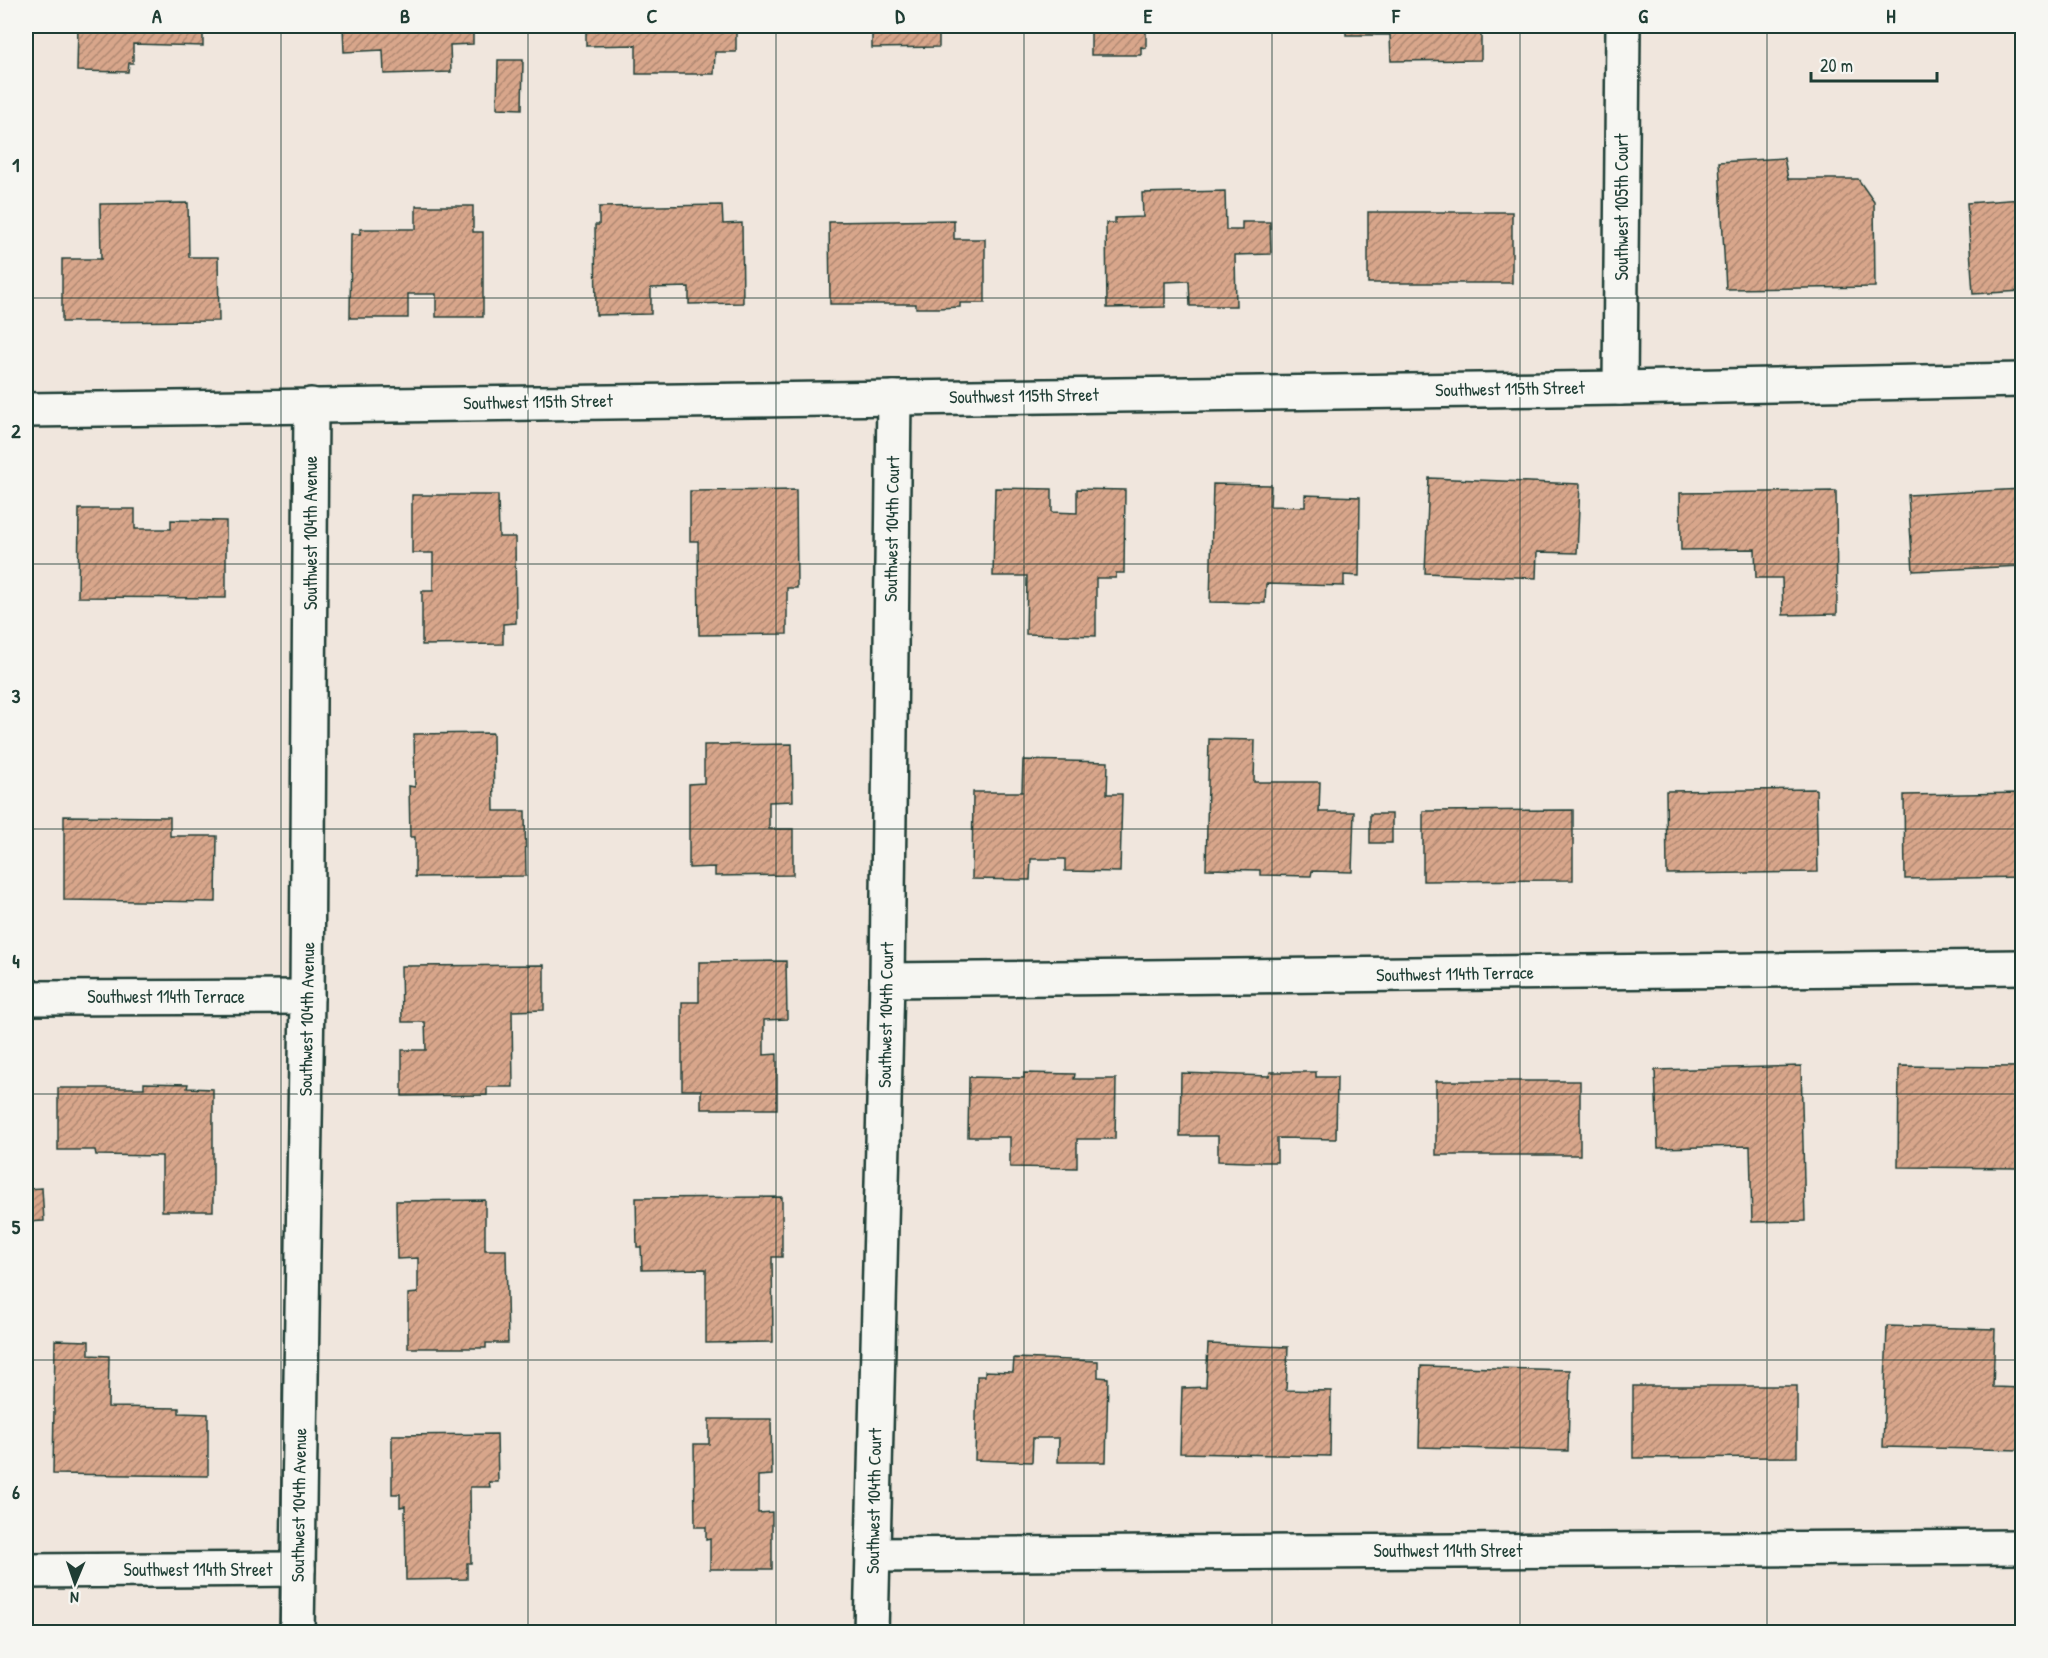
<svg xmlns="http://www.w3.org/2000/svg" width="2048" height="1658" font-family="'Patrick Hand',sans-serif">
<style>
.building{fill:url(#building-hatch);stroke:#1f3d34;stroke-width:1.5}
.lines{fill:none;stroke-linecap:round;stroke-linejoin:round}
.minor-casing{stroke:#1f3d34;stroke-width:38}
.minor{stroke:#f6f6f2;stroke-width:33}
.grid{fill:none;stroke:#1f3d34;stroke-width:1.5;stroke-opacity:0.55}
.labels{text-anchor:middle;stroke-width:5;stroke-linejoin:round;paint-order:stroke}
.street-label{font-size:18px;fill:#1f3d34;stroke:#f6f6f2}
.neatline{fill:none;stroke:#1f3d34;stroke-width:2}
.grid-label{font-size:20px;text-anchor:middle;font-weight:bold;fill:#1f3d34}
</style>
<defs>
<pattern id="building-hatch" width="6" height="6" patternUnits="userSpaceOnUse" patternTransform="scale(1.5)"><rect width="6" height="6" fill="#d8a68b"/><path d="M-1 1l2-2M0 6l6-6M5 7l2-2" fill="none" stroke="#af8872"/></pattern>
</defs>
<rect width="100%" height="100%" fill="#f0e6dd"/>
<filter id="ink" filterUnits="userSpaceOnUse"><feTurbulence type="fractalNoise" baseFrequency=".0167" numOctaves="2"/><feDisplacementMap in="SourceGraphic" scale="12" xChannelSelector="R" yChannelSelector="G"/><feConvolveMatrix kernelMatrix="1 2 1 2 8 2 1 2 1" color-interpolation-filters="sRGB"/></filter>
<g filter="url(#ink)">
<!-- building -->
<g class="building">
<polygon points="78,26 203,26 203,46 133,44 133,63 129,63 128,72 77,71"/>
<polygon points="343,26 473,26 473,44 450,45 451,72 384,74 383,50 344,52"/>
<polygon points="586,26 736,26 736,52 715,52 714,74 636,74 636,45 586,46"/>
<polygon points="872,26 939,26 939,47 872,48"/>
<polygon points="1091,26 1220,26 1220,27 1146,27 1146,48 1141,47 1141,55 1091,55"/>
<polygon points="1346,26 1494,26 1494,33 1481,33 1481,60 1391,61 1390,35 1346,35"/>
<polygon points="498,60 523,60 522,109 497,108"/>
<polygon points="1784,158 1788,179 1858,179 1874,202 1875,287 1726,289 1719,162"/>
<polygon points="1225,191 1226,230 1242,230 1242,222 1270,222 1271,254 1235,255 1236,306 1190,306 1189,281 1165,282 1165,307 1107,308 1106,223 1115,223 1115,218 1143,217 1142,193"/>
<polygon points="2022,199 2022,291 1973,294 1967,203"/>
<polygon points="188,203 189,257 218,257 219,321 62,322 62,259 101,259 100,204"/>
<polygon points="722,205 723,224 742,223 743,303 689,304 689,287 651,288 651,314 596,315 595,225 599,225 599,207"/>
<polygon points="416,206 473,206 473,232 483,232 483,317 436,317 436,294 408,294 408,318 350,318 351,234 360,234 360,229 416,229"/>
<rect x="1368" y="212" width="144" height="71"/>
<polygon points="954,220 954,239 985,239 985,303 960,303 960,307 938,308 916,308 916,304 830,304 829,222"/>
<polygon points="1429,478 1580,484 1577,553 1537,552 1536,578 1425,573"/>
<polygon points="1213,484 1271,485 1270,506 1305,507 1305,495 1360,497 1359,576 1344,575 1344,586 1266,584 1265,603 1210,602"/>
<polygon points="995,488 1052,489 1052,512 1077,513 1077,489 1125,490 1124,573 1116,573 1116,578 1096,578 1096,636 1026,634 1027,576 993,576"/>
<polygon points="2022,489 2022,566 1913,571 1908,495"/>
<polygon points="796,490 797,588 787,588 787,634 699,635 698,541 690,541 690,491"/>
<polygon points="1836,491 1837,614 1783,615 1782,578 1756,578 1755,549 1681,550 1680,493"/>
<polygon points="412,495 498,495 499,537 515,537 516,623 503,624 503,644 422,645 422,591 433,591 433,553 412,553"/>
<polygon points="79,509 135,509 135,529 171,529 171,520 226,521 226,598 78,597"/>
<polygon points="493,733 494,811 525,811 526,876 415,877 415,837 410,837 409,786 415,787 414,734"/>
<polygon points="1209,739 1255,740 1254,782 1320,782 1319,812 1354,812 1352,872 1312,871 1311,876 1260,875 1260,870 1206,869"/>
<polygon points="792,744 793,801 769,802 769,829 793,829 793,875 715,876 715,867 689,868 689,784 704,783 704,745"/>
<polygon points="1023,760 1108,762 1107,794 1122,794 1120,872 1065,871 1065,859 1031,859 1030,880 972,879 973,792 1022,792"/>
<polygon points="1816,789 1818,872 1667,874 1666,791"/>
<polygon points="2022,793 2022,877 1905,879 1904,795"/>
<polygon points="1573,810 1573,880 1423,881 1423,811"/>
<rect x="1370" y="814" width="22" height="29"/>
<polygon points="64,816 170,817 170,836 217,836 216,902 64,900"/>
<polygon points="786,961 787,1019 764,1020 764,1055 777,1054 777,1109 701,1109 701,1090 682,1090 682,1002 699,1002 699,962"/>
<polygon points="544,965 544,1010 512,1011 513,1087 487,1087 487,1095 402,1096 402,1050 426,1050 425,1022 402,1022 401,966"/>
<polygon points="1801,1066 1805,1221 1752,1222 1750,1146 1658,1148 1655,1070"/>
<polygon points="1899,1066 2022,1067 2022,1168 1898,1167"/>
<polygon points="1270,1072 1316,1072 1316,1077 1337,1077 1336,1139 1277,1138 1277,1162 1247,1162 1218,1161 1218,1136 1180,1136 1181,1073 1269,1076"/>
<polygon points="1024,1073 1075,1074 1074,1079 1116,1079 1115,1139 1077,1139 1077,1168 1010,1167 1010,1137 968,1137 969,1077 1024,1078"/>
<rect x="1436" y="1081" width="144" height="74"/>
<polygon points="144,1083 188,1084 187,1088 213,1089 213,1211 162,1211 162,1156 96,1155 95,1150 58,1150 58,1088 144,1088"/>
<polygon points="42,1188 44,1221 26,1222 26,1189"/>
<polygon points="782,1197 782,1257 772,1257 773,1342 706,1343 706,1269 642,1270 641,1247 637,1247 636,1198"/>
<polygon points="485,1200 485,1250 506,1250 508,1343 486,1343 486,1348 408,1348 408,1294 418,1293 418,1258 397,1259 396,1201"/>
<polygon points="1887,1326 1995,1329 1993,1387 2022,1388 2022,1450 1883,1447"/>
<polygon points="55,1340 89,1341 89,1355 109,1356 108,1407 179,1408 179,1413 208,1414 208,1476 53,1474"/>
<polygon points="1208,1344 1288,1347 1286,1390 1331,1391 1330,1456 1180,1453 1182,1388 1206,1387"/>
<polygon points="1014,1358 1098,1361 1098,1377 1108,1378 1106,1462 1058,1462 1059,1438 1033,1438 1032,1462 975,1460 977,1376 985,1376 985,1371 1013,1372"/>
<polygon points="1421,1366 1570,1370 1568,1451 1419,1447"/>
<polygon points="1633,1386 1797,1386 1797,1457 1633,1458"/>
<polygon points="709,1419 771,1419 772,1475 758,1476 758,1513 772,1512 772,1569 710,1569 710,1539 706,1540 706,1527 695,1527 694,1444 709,1444"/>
<polygon points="497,1434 498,1482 489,1482 490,1487 470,1487 471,1563 467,1563 467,1579 406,1580 405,1506 400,1507 400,1494 392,1494 392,1435"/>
</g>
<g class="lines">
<!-- minor casing -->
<g class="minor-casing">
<g id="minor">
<polyline points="1620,388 1623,26"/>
<polyline points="26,410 1620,388 2022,380"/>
<polyline points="887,980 2022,967"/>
<polyline points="26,998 307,997"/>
<polyline points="873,1555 2022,1547"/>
<polyline points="26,1571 298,1569"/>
<polyline points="297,1632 307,997 311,405"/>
<polyline points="871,1632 887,980 894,398"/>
</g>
</g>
<!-- minor -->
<use href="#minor" class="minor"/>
</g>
</g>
<!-- grid -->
<path class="grid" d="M281,26V1632M528,26V1632M776,26V1632M1024,26V1632M1272,26V1632M1520,26V1632M1767,26V1632M26,298H2022M26,564H2022M26,829H2022M26,1094H2022M26,1360H2022"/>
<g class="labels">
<!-- street labels -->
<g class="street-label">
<text transform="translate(1622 207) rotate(-90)" y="6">Southwest 105th Court</text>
<text transform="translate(1510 389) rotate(-1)" y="6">Southwest 115th Street</text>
<text transform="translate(1024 396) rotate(-1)" y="6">Southwest 115th Street</text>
<text transform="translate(538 402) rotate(-1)" y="6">Southwest 115th Street</text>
<text transform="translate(892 529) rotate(-89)" y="6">Southwest 104th Court</text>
<text transform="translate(311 533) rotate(-90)" y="6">Southwest 104th Avenue</text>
<text transform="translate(1455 974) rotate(-1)" y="6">Southwest 114th Terrace</text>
<text x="166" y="1003">Southwest 114th Terrace</text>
<text transform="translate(886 1015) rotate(-89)" y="6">Southwest 104th Court</text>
<text transform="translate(307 1019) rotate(-89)" y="6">Southwest 104th Avenue</text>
<text transform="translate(874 1501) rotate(-89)" y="6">Southwest 104th Court</text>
<text transform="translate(299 1505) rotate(-89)" y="6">Southwest 104th Avenue</text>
<text x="1448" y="1557">Southwest 114th Street</text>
<text x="198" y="1576">Southwest 114th Street</text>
</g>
</g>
<!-- margin -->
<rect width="2048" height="1658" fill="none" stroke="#f6f6f2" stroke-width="66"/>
<!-- north arrow -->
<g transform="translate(75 1583) rotate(182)" stroke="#f6f6f2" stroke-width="4.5" paint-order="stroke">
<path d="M0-4.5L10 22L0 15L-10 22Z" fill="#1f3d34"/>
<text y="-9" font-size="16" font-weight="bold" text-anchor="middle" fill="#1f3d34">N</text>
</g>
<!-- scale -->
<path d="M1811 72v9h126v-9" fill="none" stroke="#1f3d34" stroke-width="3"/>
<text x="1820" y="72" font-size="18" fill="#1f3d34" stroke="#f6f6f2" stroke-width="4.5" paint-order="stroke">20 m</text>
<rect x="33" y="33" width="1982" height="1592" class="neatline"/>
<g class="grid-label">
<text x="157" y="23">A</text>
<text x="405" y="23">B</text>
<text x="652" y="23">C</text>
<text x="900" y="23">D</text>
<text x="1148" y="23">E</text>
<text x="1396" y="23">F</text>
<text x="1643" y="23">G</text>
<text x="1891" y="23">H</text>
<text x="16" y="172">1</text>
<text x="16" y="438">2</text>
<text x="16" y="703">3</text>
<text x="16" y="968">4</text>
<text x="16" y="1234">5</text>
<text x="16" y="1499">6</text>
</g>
</svg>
